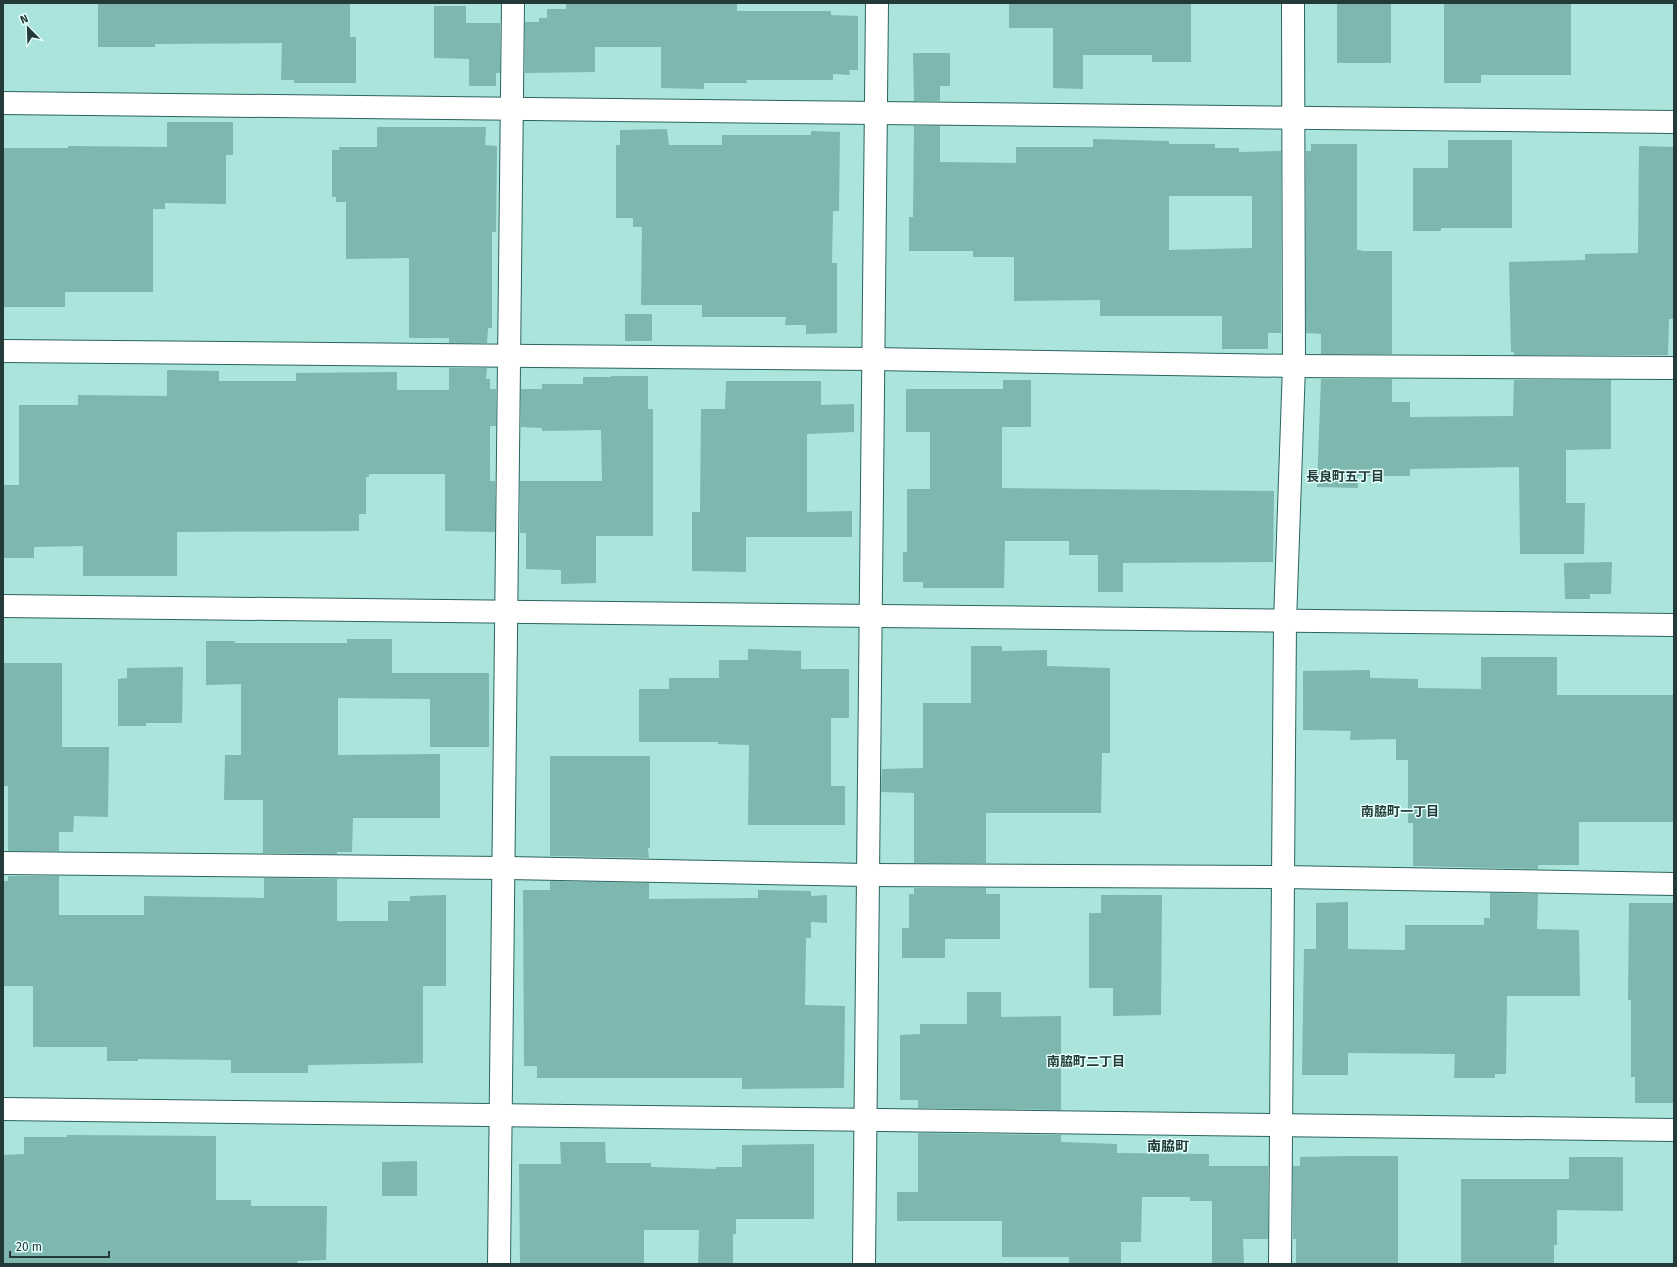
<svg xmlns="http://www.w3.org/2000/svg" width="1677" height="1267" font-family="'Fira Sans','Noto Sans JP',sans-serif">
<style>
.building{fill:#7eb6b0;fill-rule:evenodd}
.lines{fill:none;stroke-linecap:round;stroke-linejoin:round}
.minor-casing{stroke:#2c645f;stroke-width:24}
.minor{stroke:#fff;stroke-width:22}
.labels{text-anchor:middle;stroke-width:3;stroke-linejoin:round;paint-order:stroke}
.neighbourhood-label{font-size:13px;font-weight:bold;fill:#233a38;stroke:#e2fffb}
.quarter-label{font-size:14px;font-weight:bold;fill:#233a38;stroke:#e2fffb}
</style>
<rect width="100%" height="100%" fill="#aae4dd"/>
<!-- building -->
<g class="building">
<polygon points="98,3 350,3 350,37 356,37 356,83 294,83 294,80 281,80 282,43 155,44 155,47 98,47"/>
<polygon points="566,3 737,3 737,11 831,11 831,15 858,16 858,70 849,70 850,75 833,74 833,80 746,80 747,83 704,83 704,89 661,88 661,47 595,47 595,72 525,73 525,22 539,22 539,18 547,18 547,9 566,9"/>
<polygon points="1009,3 1191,3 1191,62 1152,62 1152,55 1083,55 1083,89 1053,88 1053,28 1009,28"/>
<rect x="1337" y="3" width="54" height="60"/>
<polygon points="1444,3 1571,3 1571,75 1481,75 1481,83 1444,83"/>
<polygon points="434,6 466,6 466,23 500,23 500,73 496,73 496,86 469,86 469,59 434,58"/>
<polygon points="913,53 950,53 950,86 940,86 940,101 914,101"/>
<polygon points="167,122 233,122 233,155 226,155 226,204 165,203 165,209 153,209 153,292 65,292 65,307 3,307 3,148 68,148 68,146 167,147"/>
<path d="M914,126H940V162L1016,163V147H1093V139L1169,141V144H1215V148H1239V152L1281,151V333H1268V349H1222V316H1100V300L1014,301V257H973V251H909V217H913ZM1169,196H1252V248L1169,250Z"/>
<polygon points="377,127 486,127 485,145 497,146 496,232 492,232 492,328 488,328 487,343 449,343 449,338 409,338 409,258 346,259 346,202 336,202 336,197 332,197 332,150 339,150 339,147 377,147"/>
<polygon points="667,129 669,145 722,145 722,135 811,135 811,131 840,132 839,211 833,211 832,263 837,263 837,333 806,334 806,325 785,325 786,317 702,317 702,305 641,305 642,227 633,227 633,218 616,218 616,145 620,145 620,130"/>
<polygon points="1448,140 1512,140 1512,228 1441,228 1441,231 1413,231 1413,168 1448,168"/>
<polygon points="1311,144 1357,144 1357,250 1361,250 1361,251 1392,251 1392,354 1321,354 1321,334 1306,333 1306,151 1311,151"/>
<polygon points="1639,146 1674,147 1674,319 1669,319 1668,355 1514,355 1514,352 1511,352 1509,262 1585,260 1585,254 1638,253"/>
<rect x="625" y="314" width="27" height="27"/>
<polygon points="449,368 487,368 486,379 490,379 490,389 496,389 496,426 490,426 490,481 495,481 495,532 445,531 445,474 369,474 369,477 366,477 366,514 359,514 359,531 177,532 177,576 83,576 83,546 34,547 34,558 3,558 3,485 19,485 19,405 78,405 78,395 167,396 167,370 219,371 219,381 296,381 296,373 397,372 397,390 449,390"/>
<polygon points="611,376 648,376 648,409 653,409 653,536 596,536 596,583 561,584 561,570 526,569 526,533 520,533 520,481 602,481 601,430 542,431 542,428 521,427 521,389 542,389 542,384 583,384 583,377 611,377"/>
<polygon points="1321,379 1392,379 1392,402 1410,402 1410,417 1513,416 1514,380 1611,380 1611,449 1566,450 1566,503 1585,503 1584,554 1520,554 1519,467 1410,469 1410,476 1358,476 1358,488 1317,487"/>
<polygon points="1003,380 1031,380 1031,427 1002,427 1002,488 1274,491 1273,562 1123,563 1123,592 1098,592 1098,555 1069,555 1069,541 1005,541 1004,588 923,588 923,582 903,582 903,552 907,552 907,489 930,489 930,432 906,432 906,389 1003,389"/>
<polygon points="726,381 821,381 821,405 854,404 854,432 807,434 807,512 852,511 852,537 746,537 746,572 692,571 692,512 700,512 701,409 725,409"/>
<polygon points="1612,562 1611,594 1590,594 1590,599 1565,599 1564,563"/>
<polygon points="347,639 392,639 392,673 489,673 489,747 430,747 430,699 338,698 338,755 440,754 440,818 353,818 352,852 337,852 337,854 263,853 263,800 224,800 225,755 241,755 241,684 206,685 206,641 235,641 235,643 347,643"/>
<polygon points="971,646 1002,646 1002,651 1047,650 1047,666 1110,668 1110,753 1102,753 1101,813 986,813 986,863 914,863 914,793 881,792 882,769 923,768 923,703 971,703"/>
<polygon points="748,649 801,651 801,669 849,669 849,718 831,718 831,786 845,786 845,825 748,825 749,745 718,744 718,742 639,742 639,689 669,689 669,678 719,678 719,660 748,660"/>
<polygon points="1481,657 1557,657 1557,695 1674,695 1674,822 1579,822 1579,865 1538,865 1538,869 1413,866 1413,823 1408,823 1408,760 1396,760 1396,739 1350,740 1351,731 1303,730 1303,671 1370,670 1370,678 1418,679 1418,688 1481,689"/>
<polygon points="3,663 62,663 62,747 109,747 108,817 74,816 73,832 59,832 59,851 8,851 8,786 3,786"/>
<polygon points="183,667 182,723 146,723 146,726 118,726 118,679 127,678 127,668"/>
<polygon points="550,756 650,756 650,848 648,848 649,858 550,856"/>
<polygon points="8,876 59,876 59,915 144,915 144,896 264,898 264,878 337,879 337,921 388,921 388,901 410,901 410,896 446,895 446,986 423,986 423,1063 308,1065 308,1073 231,1073 231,1060 138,1059 138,1061 107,1061 107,1047 33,1047 33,986 3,986 3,881 8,881"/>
<polygon points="550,881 649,883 649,899 758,898 758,890 811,891 811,896 827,895 827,923 811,922 811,938 806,938 805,1005 845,1006 844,1088 742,1089 742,1078 537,1078 537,1066 524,1066 523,890 550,890"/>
<polygon points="914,888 986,888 986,894 1000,894 1000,939 945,939 945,958 902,958 902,928 909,928 909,894 914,894"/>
<polygon points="1490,893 1538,894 1537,929 1579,930 1580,996 1507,996 1506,1074 1495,1074 1495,1078 1454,1078 1455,1054 1348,1053 1348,1075 1302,1075 1304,949 1316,949 1316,903 1348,902 1348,949 1405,950 1405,925 1484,925 1484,918 1490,918"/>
<polygon points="1101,895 1162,895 1161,1015 1113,1016 1113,988 1089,988 1089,913 1101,913"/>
<polygon points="1629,903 1674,903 1674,1103 1635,1103 1635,1077 1631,1077 1631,1000 1628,1000"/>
<polygon points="967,992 1001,992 1001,1017 1061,1016 1061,1110 918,1108 918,1100 900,1100 900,1035 920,1034 920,1024 967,1024"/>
<polygon points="918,1133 1061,1135 1061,1142 1117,1144 1117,1153 1209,1154 1209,1166 1268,1166 1268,1239 1243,1239 1244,1264 1212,1264 1212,1201 1190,1201 1190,1197 1142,1197 1141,1242 1121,1242 1121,1264 1069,1264 1069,1257 1002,1257 1002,1221 897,1221 897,1192 918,1192"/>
<polygon points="67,1135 216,1136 216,1200 251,1200 251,1206 327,1206 326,1260 297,1261 298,1264 3,1264 3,1155 24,1154 24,1137 67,1137"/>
<polygon points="560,1142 605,1142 606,1163 651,1163 651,1167 716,1169 716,1167 742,1167 742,1145 814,1144 814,1219 736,1219 736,1234 733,1234 733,1264 698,1264 699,1230 644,1230 644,1264 520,1264 519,1164 561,1164"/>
<polygon points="1347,1156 1398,1156 1398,1264 1296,1264 1296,1239 1293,1239 1293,1166 1300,1166 1300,1157"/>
<polygon points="1569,1157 1623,1157 1623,1211 1557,1210 1557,1245 1554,1245 1554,1264 1461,1264 1461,1179 1569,1179"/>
<polygon points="417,1161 417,1196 382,1196 382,1162"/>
</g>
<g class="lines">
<!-- minor casing -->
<g class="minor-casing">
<g id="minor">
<polyline points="3,103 1674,122"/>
<polyline points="3,351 873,359 1294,366 1674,368"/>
<polyline points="3,606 1674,625"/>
<polyline points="3,863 503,868 868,875 1283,877 1674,884"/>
<polyline points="3,1109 1674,1130"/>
<polyline points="499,1264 513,3"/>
<polyline points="864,1264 877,3"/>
<polyline points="1280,1264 1285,622 1294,366 1293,3"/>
</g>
</g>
<!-- minor -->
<use href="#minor" class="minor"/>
</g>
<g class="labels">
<!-- neighbourhood labels -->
<g class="neighbourhood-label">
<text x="1345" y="481">長良町五丁目</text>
<text x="1400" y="816">南脇町一丁目</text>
<text x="1086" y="1066">南脇町二丁目</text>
</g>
<!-- quarter labels -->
<g class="quarter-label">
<text x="1168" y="1151">南脇町</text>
</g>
</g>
<!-- border -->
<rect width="1677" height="1267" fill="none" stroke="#233a38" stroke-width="8"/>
<!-- north arrow -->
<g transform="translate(28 28) rotate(337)" stroke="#e2fffb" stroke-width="3" paint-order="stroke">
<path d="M0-3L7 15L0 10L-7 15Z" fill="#233a38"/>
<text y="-6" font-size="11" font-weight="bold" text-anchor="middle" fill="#233a38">N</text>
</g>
<!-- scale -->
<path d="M10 1251v6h99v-6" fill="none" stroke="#233a38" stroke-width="2"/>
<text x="16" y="1251" font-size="12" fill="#233a38" stroke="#e2fffb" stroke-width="3" paint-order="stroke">20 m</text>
</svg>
